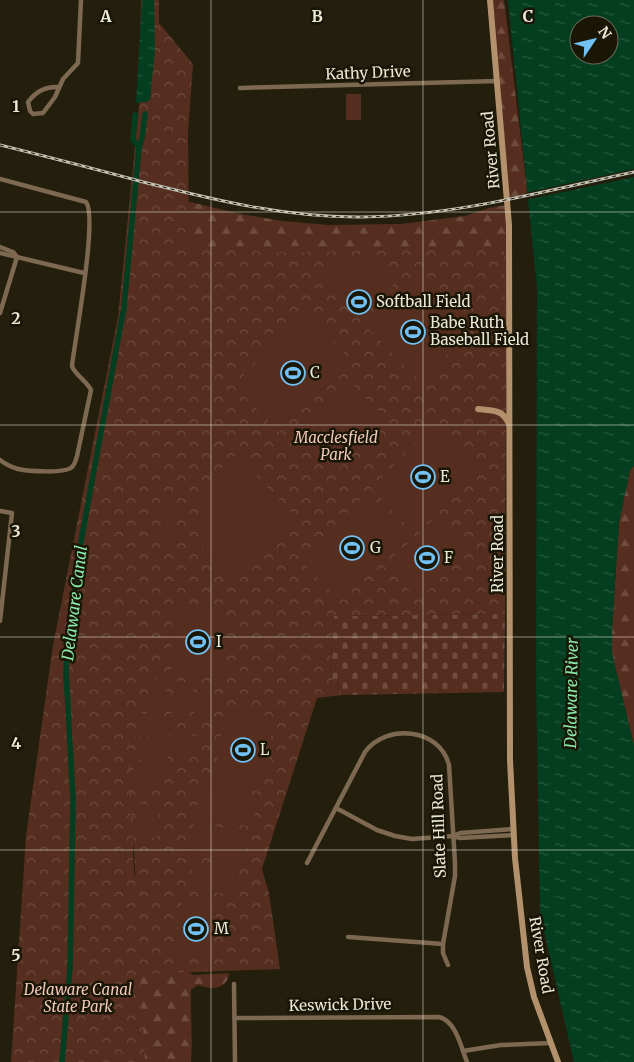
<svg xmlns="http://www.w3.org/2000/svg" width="634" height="1062" font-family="Merriweather,serif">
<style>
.forest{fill:url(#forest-firs)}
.cemetery{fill:url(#cemetery-stones)}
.park{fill:url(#park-crowns);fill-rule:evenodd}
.garden{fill:#552e1f}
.water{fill:url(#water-ripples);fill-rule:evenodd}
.pier{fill:#231f0c}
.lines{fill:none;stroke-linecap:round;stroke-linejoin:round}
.canal{stroke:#033e20;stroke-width:5.5}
.minor{stroke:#7d6851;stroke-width:4.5}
.secondary{stroke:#b3916c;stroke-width:6}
.rail-casing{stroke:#c4c0b3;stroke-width:3}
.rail{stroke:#1a1604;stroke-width:1;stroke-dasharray:4;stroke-linecap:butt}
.grid{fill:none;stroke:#eae7db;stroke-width:1;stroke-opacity:0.55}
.labels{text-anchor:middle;stroke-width:5;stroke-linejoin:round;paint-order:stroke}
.street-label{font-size:15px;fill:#eae7db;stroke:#1a1604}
.poi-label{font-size:15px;fill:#eae7db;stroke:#1a1604;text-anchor:start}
.park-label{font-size:15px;font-style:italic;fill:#f1c8ba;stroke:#1a1604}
.water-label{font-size:16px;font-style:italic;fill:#8aeaab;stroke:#1a1604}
.grid-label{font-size:16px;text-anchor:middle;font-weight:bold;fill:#eae7db;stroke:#1a1604;stroke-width:5;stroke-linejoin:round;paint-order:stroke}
</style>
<defs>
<pattern id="forest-firs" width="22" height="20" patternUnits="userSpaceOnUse" patternTransform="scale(1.25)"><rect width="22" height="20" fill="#552e1f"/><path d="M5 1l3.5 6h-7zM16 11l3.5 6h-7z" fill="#6e4c3f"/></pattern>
<pattern id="cemetery-stones" width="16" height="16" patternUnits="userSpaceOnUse" patternTransform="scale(1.25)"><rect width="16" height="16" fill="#552e1f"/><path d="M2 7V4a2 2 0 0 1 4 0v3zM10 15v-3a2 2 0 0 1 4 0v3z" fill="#6e4c3f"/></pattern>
<pattern id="park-crowns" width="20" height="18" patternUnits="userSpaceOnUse" patternTransform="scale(1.25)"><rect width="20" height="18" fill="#552e1f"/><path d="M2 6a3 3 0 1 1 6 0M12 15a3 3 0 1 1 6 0" fill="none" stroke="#6e4c3f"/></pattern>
<pattern id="water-ripples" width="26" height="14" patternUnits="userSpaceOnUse" patternTransform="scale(1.25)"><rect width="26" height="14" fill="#033e20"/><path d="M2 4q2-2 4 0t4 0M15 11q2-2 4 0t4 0" fill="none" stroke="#285a40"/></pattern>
</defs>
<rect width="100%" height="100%" fill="#231f0c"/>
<!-- forest -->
<g class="forest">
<polygon points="490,0 504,0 528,197 507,199"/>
<path d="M148,192L241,214L283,221L329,225L401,224L465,216L489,208L506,205L507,373L503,385L136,823C134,841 131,858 131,876L140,878L189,972L193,975L229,973C228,990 210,990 198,985L191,990C190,1014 193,1038 191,1062H74Z"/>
<polygon points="634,466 634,746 612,653 612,631 619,522 630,470"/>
</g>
<!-- cemetery -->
<polygon class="cemetery" points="505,614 504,692 343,695 330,674 334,616"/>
<!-- park -->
<path class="park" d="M141,0H159V23L193,64L188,133L189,245L281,253L504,247L506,385L505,614L334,616L330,674L343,695L317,698L262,869L269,893L280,969L140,974L145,1062H11L26,836L53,645L118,317L139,106ZM127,709L138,932L132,839Z"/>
<!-- garden -->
<g class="garden">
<rect x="346" y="94" width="15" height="26"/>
<polygon points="360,255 378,262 394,276 395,283 359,318 326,286 322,272 339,261"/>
<polygon points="420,270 446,297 454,315 454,337 446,358 421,382 366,326"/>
<polygon points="306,314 352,361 279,432 234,385"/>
<polygon points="350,382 387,420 335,472 298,434"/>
<polygon points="436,424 476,466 411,529 371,488"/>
<path d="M236,455L296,517L297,526L233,586C225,578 216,570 210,560C195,539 193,505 209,483C216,473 227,464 236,455Z"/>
<polygon points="365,496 405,537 339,600 300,559"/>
<polygon points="161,497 174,497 177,539 163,540"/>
<polygon points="437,516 470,550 418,600 385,565"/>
<polygon points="173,605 225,607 223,678 171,677"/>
<polygon points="151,678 168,680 163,714 146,712"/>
<polygon points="176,681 194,684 189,718 171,715"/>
<polygon points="198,685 215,688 210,722 193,719"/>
<polygon points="225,709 274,717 262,792 213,784"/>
<polygon points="139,713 171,717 169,739 137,736"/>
<polygon points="171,733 203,737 201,758 169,754"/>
<polygon points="137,737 169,741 167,763 134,759"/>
<polygon points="134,762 167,765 164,787 132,784"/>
<polygon points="201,785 258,796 252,827 195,816"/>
<polygon points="140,804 160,807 156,838 135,835"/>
<polygon points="194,823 250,833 244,865 188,854"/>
<polygon points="192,863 236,865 235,894 191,891"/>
<polygon points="183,898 218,904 208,961 173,955"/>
</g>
<!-- water -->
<g class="water">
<polygon points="142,0 154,0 155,51 150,100 147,102 136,103"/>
<path d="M508,0H634V466L630,470L619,522L612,631V653L634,746V1062H574L540,914L536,681L537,288ZM579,25H609V55H579Z"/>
</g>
<!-- pier -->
<polygon class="pier" points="634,169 634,177 525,200 525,193"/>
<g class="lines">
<!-- canal -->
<g class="canal">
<polyline points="135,115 133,140 139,147"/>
<polyline points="62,1062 70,968 73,799 66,672 68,640 81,541 124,307 139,147 142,138 145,114"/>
</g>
<!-- minor -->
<g class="minor">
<path d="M59,87C46,86 36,91 28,102L30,111L33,114L43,113L55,97L63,79L78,63L81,0"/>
<polyline points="240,88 498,81"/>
<path d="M0,179L86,202C98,217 75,339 72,366C75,375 86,380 91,390L77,456C76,460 75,464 72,467C65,474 27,471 18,469C11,467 5,464 0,460"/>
<polyline points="0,247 13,252 17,257 0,313"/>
<polyline points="0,253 84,273"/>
<polyline points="0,511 12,513 0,621"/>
<polyline points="336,808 377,830 395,836 412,839 453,836 460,838 513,835"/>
<polyline points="453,836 460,833 513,829"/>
<path d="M307,863L365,752C386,723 440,728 449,765L455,863V876L443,944V953L448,965"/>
<polyline points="348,937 443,944"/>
<polyline points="234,984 235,1062"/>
<path d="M235,1018L439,1017C456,1021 461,1047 467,1062"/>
<polyline points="463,1051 501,1045 551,1043"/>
</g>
<!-- secondary -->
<g class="secondary">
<polyline points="490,0 509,225 510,760 515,858 527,967 534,997 558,1062"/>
<path d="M478,409C494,411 502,409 509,424"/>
</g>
<!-- rail casing -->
<g class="rail-casing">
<path id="rail" d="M0,145C48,157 95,169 143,182C215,200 287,218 362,217C454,216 545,191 634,172"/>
</g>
<!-- rail -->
<use href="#rail" class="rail"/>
</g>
<!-- grid -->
<path class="grid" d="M211,0V1062M423,0V1062M0,212H634M0,425H634M0,637H634M0,850H634"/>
<!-- icons -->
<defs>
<g id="stadium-ring" transform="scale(1.25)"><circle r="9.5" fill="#1a1604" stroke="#72c1f5" stroke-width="1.5"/><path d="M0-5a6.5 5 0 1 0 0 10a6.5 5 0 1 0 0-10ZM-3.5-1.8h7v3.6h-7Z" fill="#72c1f5"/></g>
</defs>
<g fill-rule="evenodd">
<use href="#stadium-ring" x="359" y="302"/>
<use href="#stadium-ring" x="413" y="332"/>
<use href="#stadium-ring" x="293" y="373"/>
<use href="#stadium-ring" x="423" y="477"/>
<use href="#stadium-ring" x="352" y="548"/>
<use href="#stadium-ring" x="427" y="558"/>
<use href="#stadium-ring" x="198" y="642"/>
<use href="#stadium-ring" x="243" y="750"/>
<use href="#stadium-ring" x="196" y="929"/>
</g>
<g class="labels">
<!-- street labels -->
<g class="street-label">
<text transform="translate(368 73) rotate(-2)" y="5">Kathy Drive</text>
<text transform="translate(491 150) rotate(-95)" y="5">River Road</text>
<text transform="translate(498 554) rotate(-90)" y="5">River Road</text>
<text transform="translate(439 826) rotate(-92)" y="5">Slate Hill Road</text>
<text transform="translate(541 955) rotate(80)" y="5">River Road</text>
<text transform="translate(340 1005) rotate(-1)" y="5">Keswick Drive</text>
</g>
<!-- poi labels -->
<g class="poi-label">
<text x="376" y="307">Softball Field</text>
<text x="430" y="328">Babe Ruth<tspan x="430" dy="17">Baseball Field</tspan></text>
<text x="310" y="378">C</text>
<text x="440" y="482">E</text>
<text x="370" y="553">G</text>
<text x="444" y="563">F</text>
<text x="216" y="647">I</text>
<text x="260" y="755">L</text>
<text x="214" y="934">M</text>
</g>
<!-- park labels -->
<g class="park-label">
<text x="336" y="443">Macclesfield<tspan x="336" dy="17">Park</tspan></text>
<text x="78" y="995">Delaware Canal<tspan x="78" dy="17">State Park</tspan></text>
</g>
<!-- water labels -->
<g class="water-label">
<text transform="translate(74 603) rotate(-83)" y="6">Delaware Canal</text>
<text transform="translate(571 693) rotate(-89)" y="6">Delaware River</text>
</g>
</g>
<g class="grid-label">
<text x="106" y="22">A</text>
<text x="317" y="22">B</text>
<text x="528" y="22">C</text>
<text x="16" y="112">1</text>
<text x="16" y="324">2</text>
<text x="16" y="537">3</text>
<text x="16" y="749">4</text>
<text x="16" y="961">5</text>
</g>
<!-- north arrow -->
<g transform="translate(594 40) rotate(55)"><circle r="24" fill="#1a1604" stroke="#6d6a5a"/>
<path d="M0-4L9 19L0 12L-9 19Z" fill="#72c1f5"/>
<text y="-8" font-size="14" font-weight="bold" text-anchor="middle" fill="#eae7db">N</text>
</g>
</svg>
